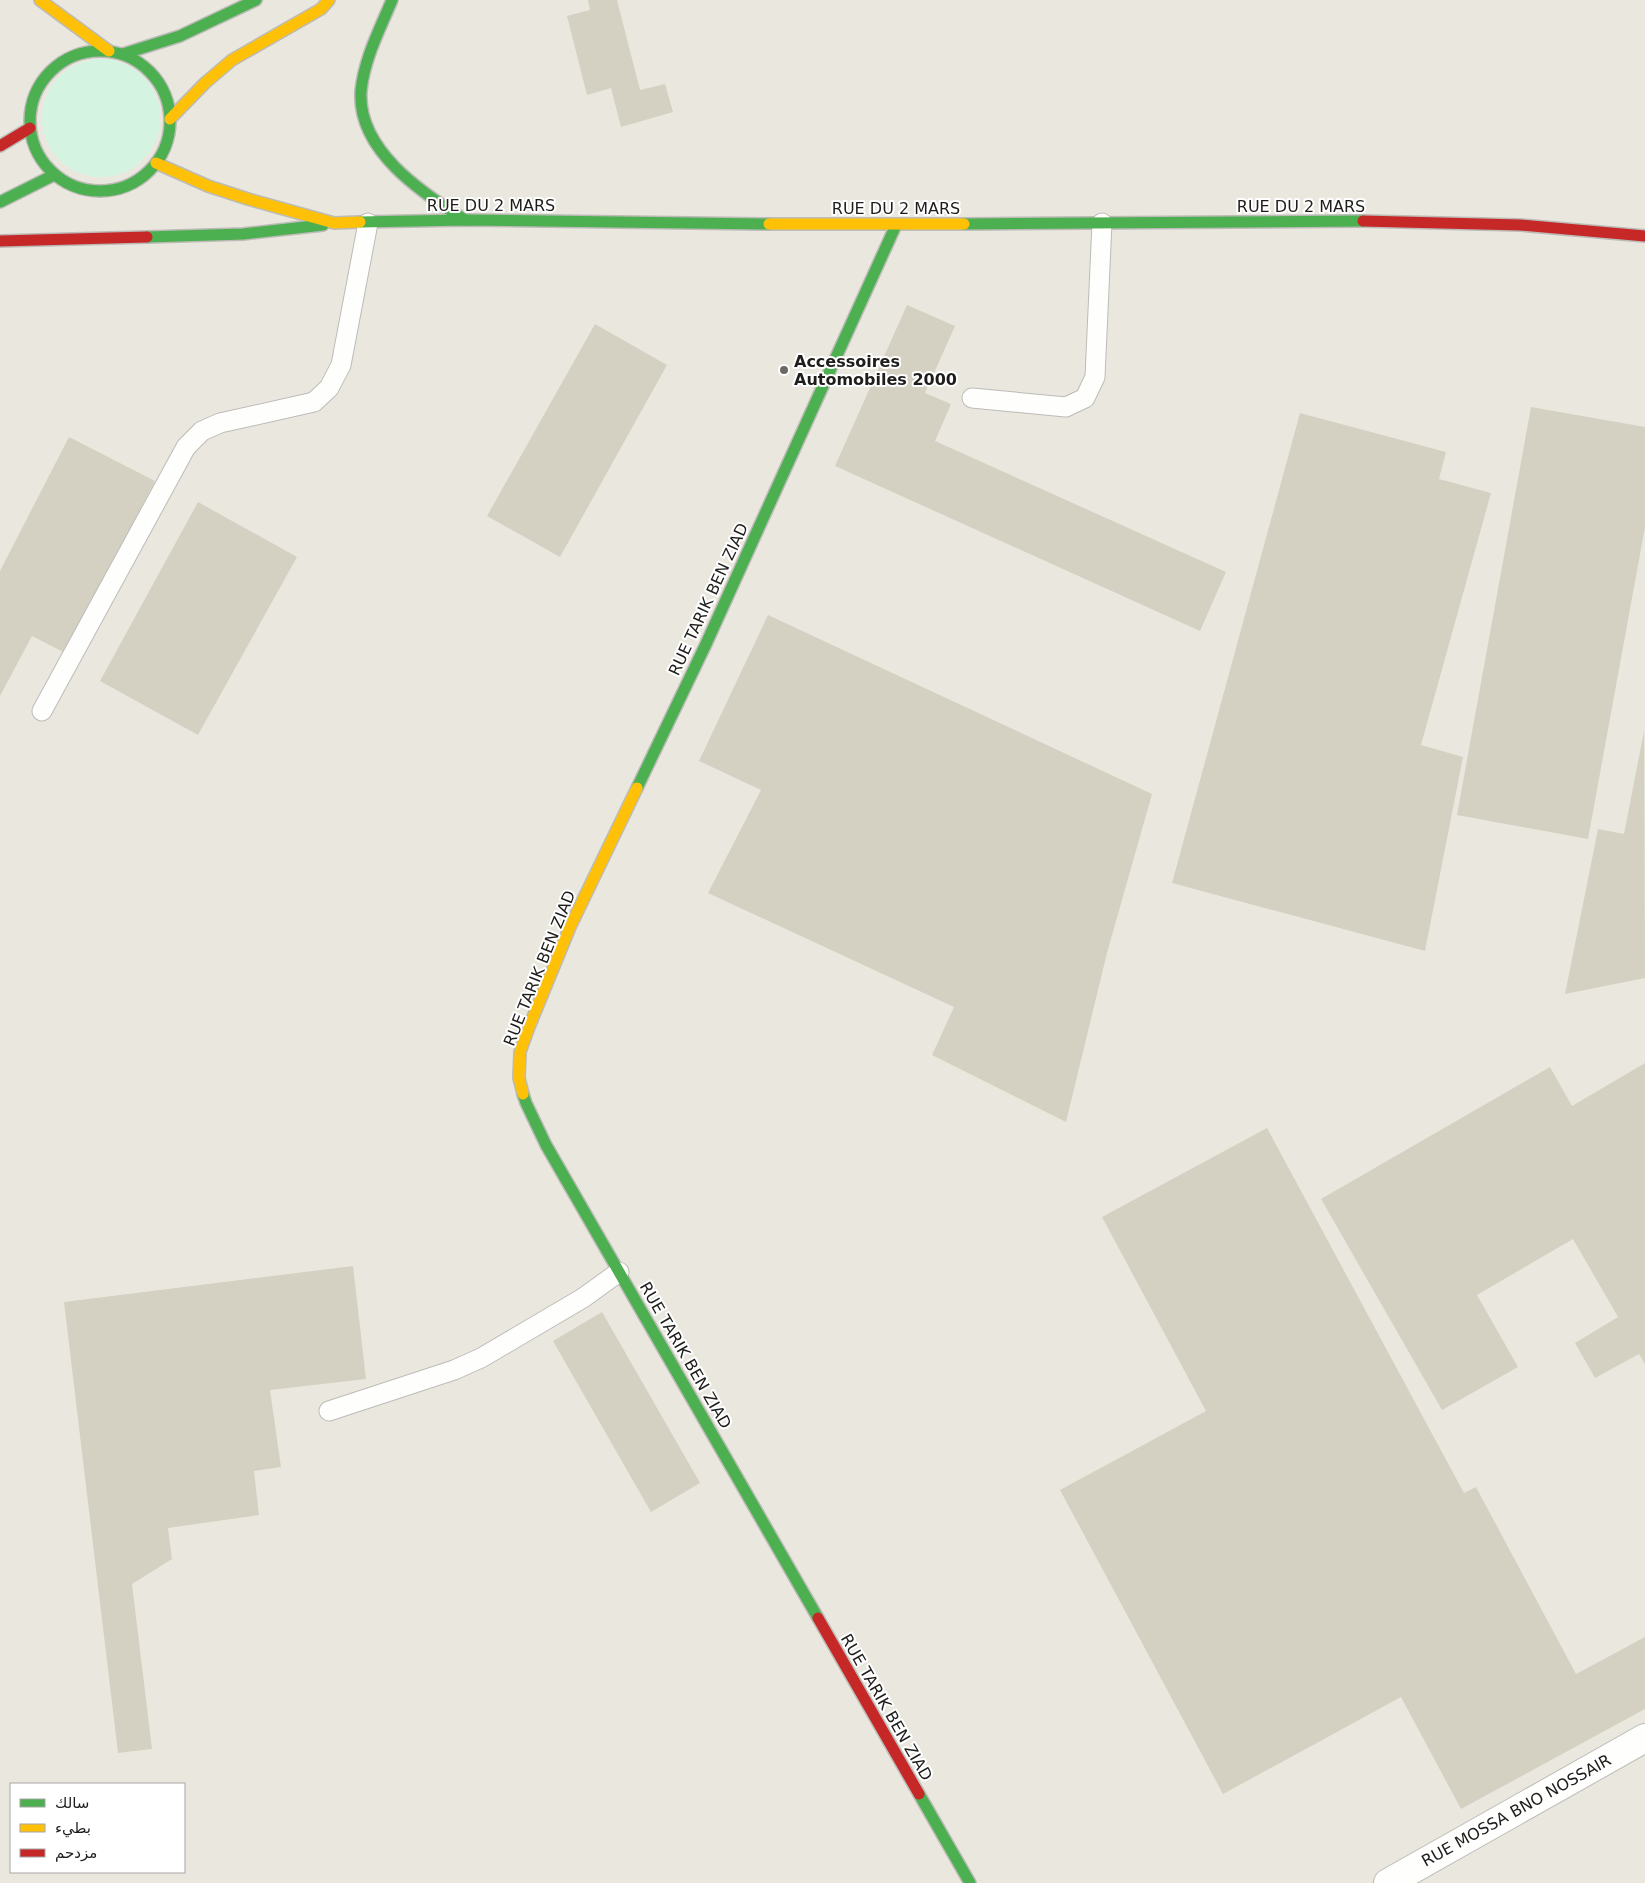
<svg xmlns="http://www.w3.org/2000/svg" width="1645" height="1883" font-family="'DejaVu Sans',Cairo,sans-serif">
<style>
.built{fill:#eae8de;fill-rule:evenodd}
.green{fill:#d4f4e1}
.building{fill:#d4d1c2}
.lines{fill:none;stroke-linecap:round;stroke-linejoin:round}
.lane-casing{stroke:#bcbbb8;stroke-width:21}
.street-casing{stroke:#bcbbb8;stroke-width:30}
.fast-casing{stroke:#bcbbb8;stroke-width:14}
.slow-casing{stroke:#bcbbb8;stroke-width:14}
.jam-casing{stroke:#bcbbb8;stroke-width:14}
.lane{stroke:#fefefd;stroke-width:19}
.street{stroke:#fefefd;stroke-width:28}
.fast{stroke:#4caf50;stroke-width:11}
.slow{stroke:#ffc107;stroke-width:11}
.jam{stroke:#c62828;stroke-width:11}
.poi-dot{fill:#6a6966;stroke:#fff;stroke-width:2}
.labels{text-anchor:middle;stroke-width:4;stroke-linejoin:round;paint-order:stroke}
.street-label{font-size:16px;fill:#1e1d1b;stroke:#fff}
.poi-label{font-size:16px;font-weight:bold;fill:#1e1d1b;stroke:#fff;text-anchor:start}
</style>
<rect width="100%" height="100%" fill="#f7f6f2"/>
<!-- built -->
<path class="built" d="M0,0H1645V1883H0ZM11,1784H184V1872H11Z"/>
<!-- green -->
<circle class="green" cx="101" cy="118" r="59"/>
<!-- building -->
<g class="building">
<polygon points="588,0 617,0 640,90 665,84 673,112 621,127 611,88 587,95 567,16 590,10"/>
<polygon points="907,305 955,326 925,393 951,404 935,441 1226,572 1200,631 835,466"/>
<polygon points="595,324 667,365 560,557 487,516"/>
<polygon points="1531,407 1645,427 1645,527 1588,839 1457,815"/>
<polygon points="1300,413 1446,452 1439,479 1491,493 1421,745 1463,757 1425,951 1172,883"/>
<polygon points="69,437 155,481 65,653 32,636 0,696 0,571"/>
<polygon points="198,502 297,557 198,735 100,681"/>
<polygon points="768,615 1152,794 1107,953 1066,1122 932,1055 954,1007 708,893 761,790 699,761"/>
<polygon points="1644,731 1645,978 1565,994 1598,829 1624,834"/>
<polygon points="1645,1063 1645,1364 1639,1354 1595,1378 1575,1343 1618,1317 1573,1239 1477,1295 1518,1367 1442,1410 1321,1199 1550,1067 1572,1106"/>
<polygon points="1267,1128 1464,1493 1476,1487 1576,1674 1645,1637 1645,1709 1461,1809 1401,1697 1223,1794 1060,1490 1206,1411 1102,1217"/>
<polygon points="353,1266 366,1379 270,1390 281,1467 254,1471 259,1515 168,1528 172,1559 132,1584 152,1749 118,1753 64,1302"/>
<polygon points="602,1312 700,1483 651,1512 553,1341"/>
</g>
<g class="lines">
<!-- lane casing -->
<g class="lane-casing">
<g id="lane">
<polyline points="972,398 1066,407 1085,398 1095,377 1102,223"/>
<polyline points="42,711 186,447 202,431 220,423 314,402 329,388 341,365 368,223"/>
<polyline points="329,1411 454,1370 481,1358 583,1298 619,1272"/>
</g>
</g>
<!-- street casing -->
<g class="street-casing">
<polyline id="street" points="1388,1883 1645,1738"/>
</g>
<!-- fast casing -->
<g class="fast-casing">
<g id="fast">
<path d="M392,0C380,29 364,59 361,91C357,150 422,193 465,220"/>
<circle cx="100" cy="121" r="70"/>
<polyline points="123,54 180,36 256,0"/>
<polyline points="0,202 54,175"/>
<polyline points="360,222 465,220 769,224"/>
<polyline points="964,224 1363,221"/>
<polyline points="147,237 243,234 323,225"/>
<polyline points="637,788 706,644 896,225"/>
<polyline points="523,1094 526,1103 546,1145 818,1618"/>
<polyline points="919,1794 970,1883"/>
</g>
</g>
<!-- slow casing -->
<g class="slow-casing">
<g id="slow">
<polyline points="40,0 109,51"/>
<polyline points="170,119 205,83 232,60 321,9 329,0"/>
<polyline points="156,163 208,186 248,199 334,223 360,222"/>
<polyline points="769,224 964,224"/>
<polyline points="523,1094 519,1078 520,1052 529,1027 570,927 637,788"/>
</g>
</g>
<!-- jam casing -->
<g class="jam-casing">
<g id="jam">
<polyline points="0,146 30,128"/>
<polyline points="1363,221 1520,225 1645,236"/>
<polyline points="0,241 147,237"/>
<polyline points="818,1618 919,1794"/>
</g>
</g>
<!-- lane -->
<use href="#lane" class="lane"/>
<!-- street -->
<use href="#street" class="street"/>
<!-- fast -->
<use href="#fast" class="fast"/>
<!-- slow -->
<use href="#slow" class="slow"/>
<!-- jam -->
<use href="#jam" class="jam"/>
</g>
<!-- markers -->
<circle class="poi-dot" cx="784" cy="370" r="5"/>
<g class="labels">
<!-- street labels -->
<g class="street-label">
<text x="491" y="211">RUE DU 2 MARS</text>
<text x="1301" y="212">RUE DU 2 MARS</text>
<text x="896" y="214">RUE DU 2 MARS</text>
<text transform="translate(708 599) rotate(-65)" y="6">RUE TARIK BEN ZIAD</text>
<text transform="translate(539 968) rotate(-68)" y="6">RUE TARIK BEN ZIAD</text>
<text transform="translate(686 1355) rotate(60)" y="6">RUE TARIK BEN ZIAD</text>
<text transform="translate(887 1707) rotate(60)" y="6">RUE TARIK BEN ZIAD</text>
<text transform="translate(1516 1810) rotate(-29)" y="6">RUE MOSSA BNO NOSSAIR</text>
</g>
<!-- poi labels -->
<g class="poi-label">
<text x="794" y="367">Accessoires<tspan x="794" dy="18">Automobiles 2000</tspan></text>
</g>
</g>
<!-- legend -->
<rect x="10" y="1783" width="175" height="90" fill="#ffffff" stroke="#a5a5a4"/>
<rect x="20" y="1799" width="25" height="8" fill="#4caf50" stroke="#a5a5a4"/>
<text x="55" y="1808" font-size="15" fill="#1e1d1b">سالك</text>
<rect x="20" y="1824" width="25" height="8" fill="#ffc107" stroke="#a5a5a4"/>
<text x="55" y="1833" font-size="15" fill="#1e1d1b">بطيء</text>
<rect x="20" y="1849" width="25" height="8" fill="#c62828" stroke="#a5a5a4"/>
<text x="55" y="1858" font-size="15" fill="#1e1d1b">مزدحم</text>
</svg>
